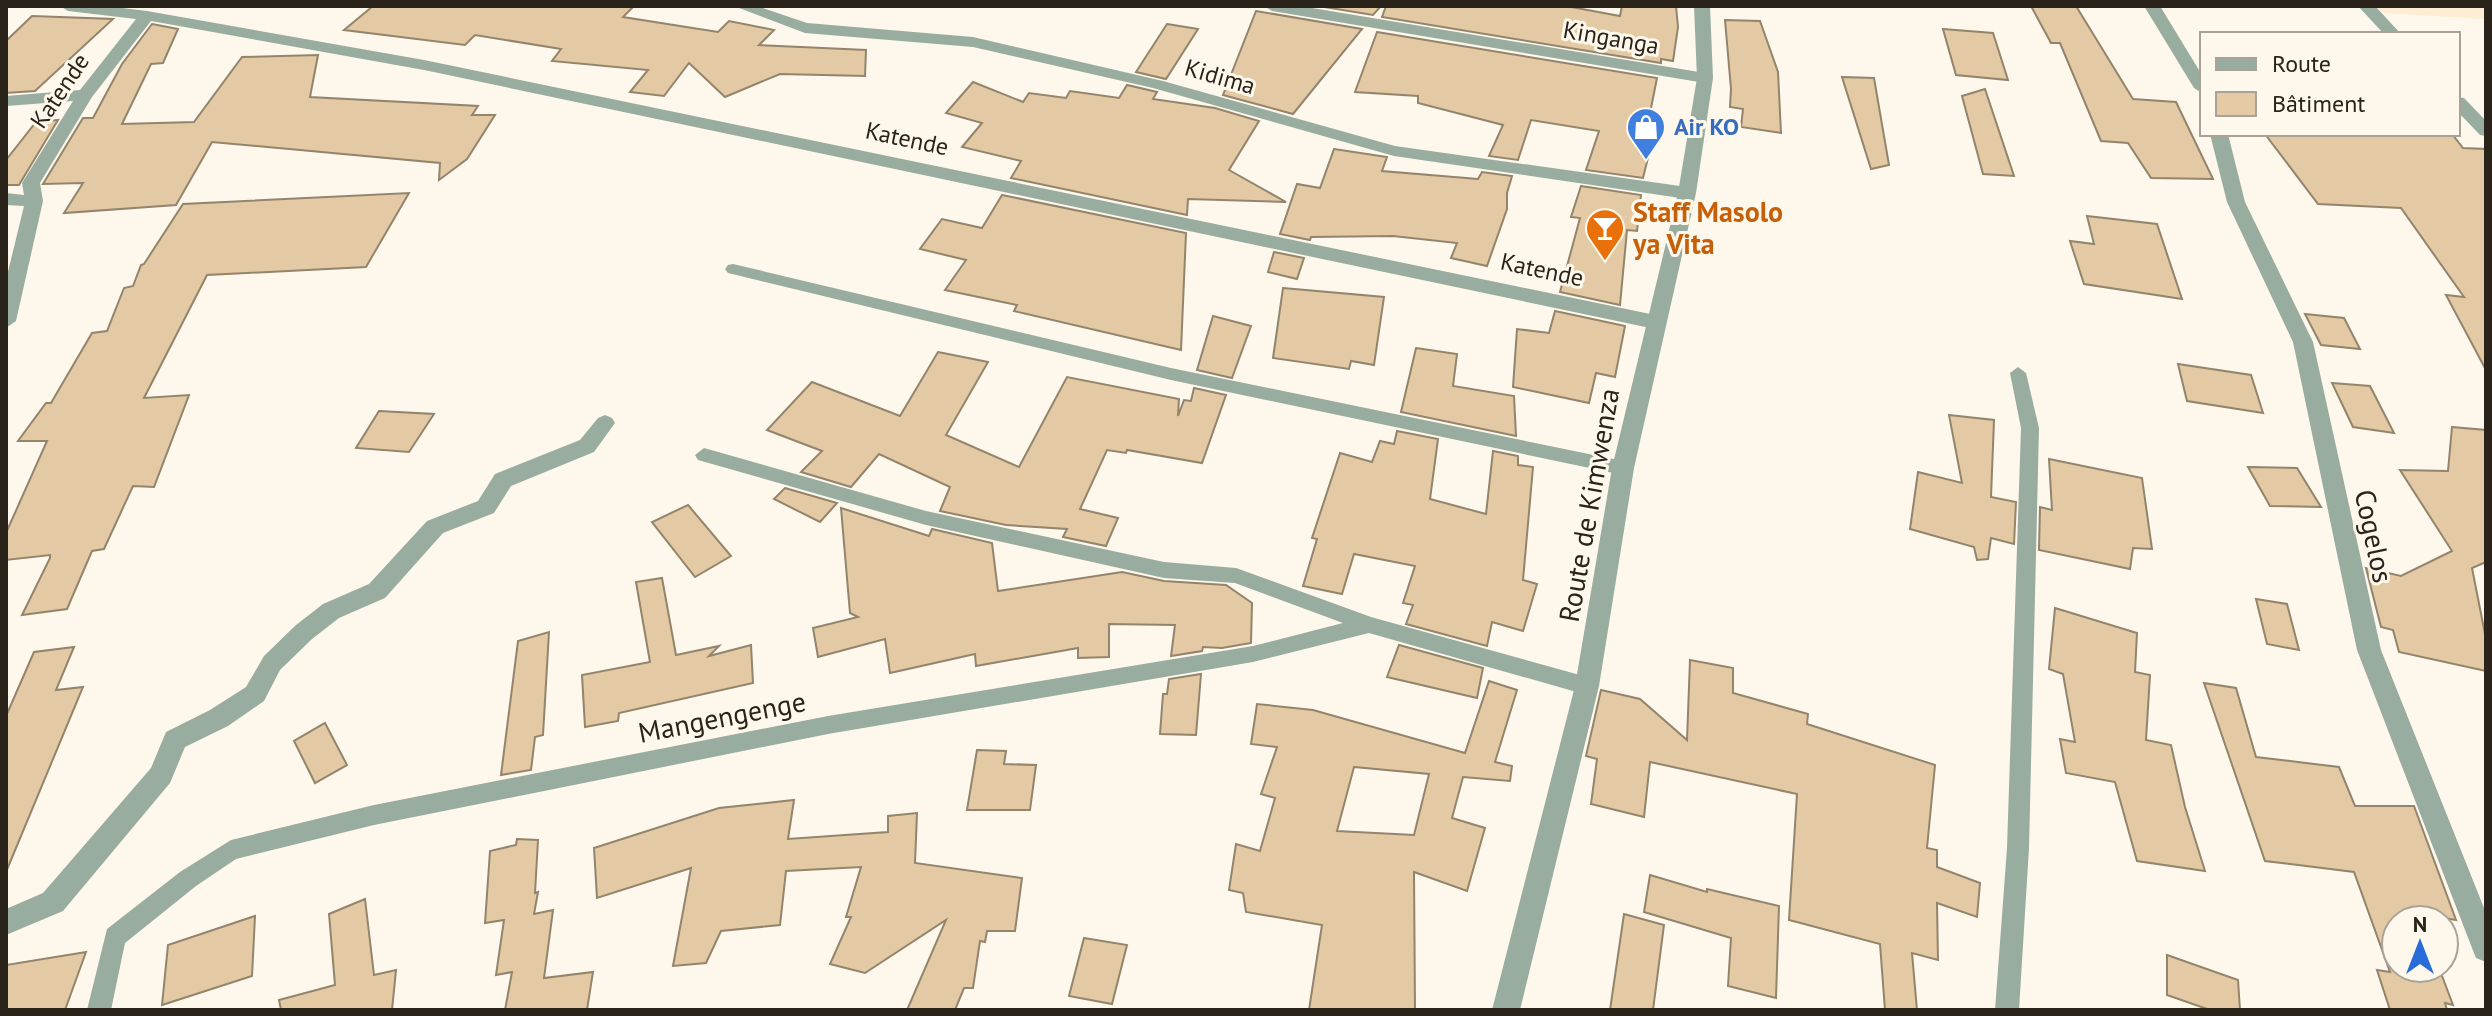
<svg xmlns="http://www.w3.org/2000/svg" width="2492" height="1016" font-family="'PT Sans',sans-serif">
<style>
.built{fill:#fdedd2}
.building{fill:#e3caa4;stroke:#93846c;stroke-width:2;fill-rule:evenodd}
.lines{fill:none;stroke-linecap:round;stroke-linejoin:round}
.service{fill:#99aca0;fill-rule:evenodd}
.minor{fill:#99aca0;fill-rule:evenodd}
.tertiary{fill:#99aca0;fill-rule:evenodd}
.labels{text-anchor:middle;stroke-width:6;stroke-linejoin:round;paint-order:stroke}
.far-street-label{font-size:24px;fill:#292319;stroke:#fef7ec}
.far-shop-label{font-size:24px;font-weight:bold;fill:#366cbe;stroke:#fef7ec;text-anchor:start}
.food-label{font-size:28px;font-weight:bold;fill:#c56008;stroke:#fef7ec;text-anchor:start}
.street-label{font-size:28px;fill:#292319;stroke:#fef7ec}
</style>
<rect width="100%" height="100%" fill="#fef7ec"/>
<!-- built -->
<polygon class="built" points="2376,6 2486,6 2486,19 2383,13"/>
<!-- building -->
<g class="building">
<polygon points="373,6 634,6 623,17 718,32 729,21 774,30 759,45 866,50 865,76 780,74 725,97 689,63 664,96 630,92 648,70 552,61 561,49 475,35 465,45 344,30"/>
<polygon points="1318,6 1381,6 1373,15"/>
<polygon points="1386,6 1566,6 1620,16 1622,6 1676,6 1678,27 1673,61 1661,59 1661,63 1382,17"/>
<polygon points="2031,6 2076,6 2133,99 2176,102 2213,179 2151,178 2128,143 2101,141 2060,43 2051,43"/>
<polygon points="1256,11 1362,29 1293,114 1223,95"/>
<polygon points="32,16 113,19 35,91 6,93 6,41"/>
<polygon points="1725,20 1760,21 1778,72 1781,133 1741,127 1743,109 1730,107 1731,89"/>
<polygon points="152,24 178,29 163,63 151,64 122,124 194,122 242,57 318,55 310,97 478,106 472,115 495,115 467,159 439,180 440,163 212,142 176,205 64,213 83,183 43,184 83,118 93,118 122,64"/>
<polygon points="1167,24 1198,29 1166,79 1136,72"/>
<polygon points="1943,29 1993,33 2008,80 1956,75"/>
<polygon points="1377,32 1657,78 1643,148 1650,150 1643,178 1586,170 1599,131 1531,120 1518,160 1489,156 1503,125 1418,103 1418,96 1355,92"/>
<polygon points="1842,77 1874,78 1889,165 1871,169"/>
<polygon points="973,82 1023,102 1029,93 1066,98 1070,91 1119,98 1127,85 1157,92 1153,99 1215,108 1259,121 1229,170 1286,202 1188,199 1187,215 1011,178 1021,161 962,147 982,123 946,113"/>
<polygon points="1985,89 2014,176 1983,174 1962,96"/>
<polygon points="58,120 19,185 6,185 6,160 36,122"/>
<polygon points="2265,134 2452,134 2463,148 2486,149 2486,370 2446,295 2464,297 2401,208 2318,204"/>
<polygon points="1334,149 1387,157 1382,171 1478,179 1482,172 1512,176 1507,193 1507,209 1487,266 1451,258 1457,243 1393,236 1311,237 1310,240 1280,234 1297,184 1320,188"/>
<polygon points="1581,186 1641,195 1637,231 1627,230 1620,305 1560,292 1580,218 1571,217"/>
<polygon points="409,193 366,267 207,275 144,398 189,395 154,487 133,486 104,549 92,551 67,609 22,615 50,558 50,555 6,560 6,533 47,441 18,441 46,403 51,403 92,333 107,331 124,288 133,286 141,265 144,264 183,204"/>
<polygon points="1002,195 1186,233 1181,350 1014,311 1017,305 945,290 966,260 920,249 942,219 982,228"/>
<polygon points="2087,216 2157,224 2182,299 2084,284 2070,241 2094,244"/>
<polygon points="1274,252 1304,258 1297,279 1268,272"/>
<polygon points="1283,288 1384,297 1374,365 1351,361 1349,369 1273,358"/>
<polygon points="1555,311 1625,326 1615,377 1596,373 1589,403 1513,387 1517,329 1549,333"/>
<polygon points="2305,314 2344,318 2360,349 2321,345"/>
<polygon points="1213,316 1251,326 1232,378 1197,370"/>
<polygon points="1416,348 1457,354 1453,386 1514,396 1516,436 1401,412"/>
<polygon points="938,352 988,362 946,435 1019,467 1067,377 1179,399 1178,416 1184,400 1191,401 1194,388 1226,395 1202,463 1127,450 1126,453 1107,450 1080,509 1118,518 1106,546 1063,537 1067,529 1006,525 940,511 950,487 879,454 851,487 801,472 822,451 767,430 812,382 900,416"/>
<polygon points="2178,364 2251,375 2263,413 2187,401"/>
<polygon points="2332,383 2370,386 2394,433 2353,427"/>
<polygon points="379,411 434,414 409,452 356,448"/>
<polygon points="1949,415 1994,420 1991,497 2016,502 2014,544 1991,538 1988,559 1977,560 1974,547 1910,529 1918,472 1962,483"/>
<polygon points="2452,427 2486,430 2486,562 2472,568 2486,639 2486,671 2399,652 2393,630 2381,627 2366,568 2401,576 2452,551 2400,470 2448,471"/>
<polygon points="1397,431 1438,439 1430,499 1486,514 1493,451 1518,456 1518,465 1533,467 1523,580 1537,584 1523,631 1492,622 1487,646 1406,624 1413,605 1403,603 1415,566 1354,554 1342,594 1303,586 1317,539 1312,538 1340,453 1372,462 1380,441 1394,444"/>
<polygon points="2049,459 2142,478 2152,549 2133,548 2130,569 2039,550 2040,507 2052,510"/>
<polygon points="2248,467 2297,468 2321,507 2270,506"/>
<polygon points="785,488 837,503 820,522 774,499"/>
<polygon points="688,505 731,556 695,577 652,522"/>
<polygon points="841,508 929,536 932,529 992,543 998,591 1122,572 1164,581 1226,585 1252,603 1251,643 1222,648 1203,647 1202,651 1171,656 1175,625 1109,624 1109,657 1078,658 1078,648 976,666 975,654 890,673 885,639 818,657 813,628 858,617 850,613"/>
<polygon points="662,578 676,655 719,646 709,656 751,645 753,683 619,713 618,721 585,727 582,675 650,662 636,582"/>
<polygon points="2256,599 2287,604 2299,650 2267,644"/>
<polygon points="2055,608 2137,633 2135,672 2150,675 2146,740 2171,745 2185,807 2205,871 2137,861 2115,782 2066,773 2060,739 2075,742 2063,674 2049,669"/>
<polygon points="549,632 543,735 535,737 531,770 501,775 518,641"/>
<polygon points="1399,645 1483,668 1477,698 1387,677"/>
<polygon points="74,647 56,690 83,687 6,872 6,716 34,652"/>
<polygon points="1690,660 1733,668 1733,693 1808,714 1807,724 1935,765 1927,848 1937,850 1937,867 1980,883 1977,917 1937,903 1938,960 1912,953 1917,1010 1885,1010 1880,944 1789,920 1797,794 1650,762 1644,817 1591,804 1597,759 1586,756 1601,690 1640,699 1687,740"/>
<polygon points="1201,674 1196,735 1160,734 1163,694 1167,694 1169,679"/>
<path d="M1489,681L1517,690L1495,762L1512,766L1510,781L1463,777L1452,818L1485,828L1467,891L1414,872L1415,1010H1309L1322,925L1246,912L1243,893L1229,890L1236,844L1260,851L1275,798L1261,794L1277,747L1251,744L1257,704L1313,710L1465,753ZM1354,767L1429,774L1414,835L1337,831Z"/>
<polygon points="2204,683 2236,688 2256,757 2339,767 2355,806 2414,806 2456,920 2418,914 2420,920 2396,920 2396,968 2439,968 2453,1005 2445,1003 2447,1010 2390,1010 2377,970 2390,972 2354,872 2265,861"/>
<polygon points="325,723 347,765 315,783 294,741"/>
<polygon points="977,750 1006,751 1004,764 1036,765 1030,810 967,810"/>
<polygon points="794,800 788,839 888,832 888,816 917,813 915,863 1022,878 1015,931 987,931 985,942 980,941 973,988 964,988 955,1010 907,1010 946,920 865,973 830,964 851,917 846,917 861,867 786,871 780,925 721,931 706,963 673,966 691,868 597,898 594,848 719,808"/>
<polygon points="517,839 538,840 535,893 538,892 534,914 553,910 544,978 593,972 587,1010 505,1010 512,972 496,975 504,920 485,923 490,851 516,845"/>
<polygon points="1650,875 1707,892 1707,889 1779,906 1776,998 1728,986 1731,938 1644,912"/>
<polygon points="365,899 374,975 396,970 392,1010 281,1010 279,1000 335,985 329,914"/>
<polygon points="1624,914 1664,925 1653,1010 1610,1010"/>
<polygon points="255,916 252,976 162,1005 168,945"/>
<polygon points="1084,938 1127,945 1112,1004 1069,996"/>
<polygon points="86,952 65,1010 6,1010 6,965"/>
<polygon points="2167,955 2238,980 2240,1010 2210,1010 2167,995"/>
</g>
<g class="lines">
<!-- service -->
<g class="service">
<polygon points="733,264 1171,368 1623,461 1632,468 1623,475 1171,380 728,273 725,269 728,265"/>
<polygon points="2018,367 2026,373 2039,428 2029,848 2019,1010 1995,1010 2007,848 2021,428 2010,373"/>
<polygon points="704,448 926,511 1164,562 1236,568 1371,617 1587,677 1594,680 1597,686 1594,692 1587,695 1369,633 1253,662 828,734 374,825 236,859 196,886 125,943 111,1010 87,1010 107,929 180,872 231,840 374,805 828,716 1253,646 1343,623 1235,583 1164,578 926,525 698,460 695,455"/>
</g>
<!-- minor -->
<g class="minor">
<polygon points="60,6 105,6 147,11 424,60 1655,315 1665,322 1655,329 424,70 151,21 92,97 40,183 43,201 16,321 6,328 6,280 24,206 6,205 6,193 24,195 22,183 73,101 6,106 6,96 80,90 136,19 68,11"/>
<polygon points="734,6 757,6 807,23 973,37 1163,81 1395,146 1687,187 1696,193 1687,199 1394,156 1153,88 973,47 805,33"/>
<polygon points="1264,6 1300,6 1705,73 1713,78 1705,83 1272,11"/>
<polygon points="2144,6 2160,6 2202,75 2202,93 2194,88"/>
<polygon points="2358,6 2375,6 2401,34 2384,34"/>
<polygon points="2458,97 2464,98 2486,121 2486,136 2480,135 2458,112"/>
<polygon points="2210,134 2228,134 2245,202 2313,342 2381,650 2486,913 2486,962 2476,958 2472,948 2357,650 2293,342 2227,202"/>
<polygon points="605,415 612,418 615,423 594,452 511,486 494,513 443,533 385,598 339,618 312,639 280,670 264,701 228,726 185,747 170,783 63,911 6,935 6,909 43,893 151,768 166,732 210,710 246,687 264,656 296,625 323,604 369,584 427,521 478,501 495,474 580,440 598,418"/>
</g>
<!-- tertiary -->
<polygon class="tertiary" points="1694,6 1710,6 1713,78 1696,193 1634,468 1599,686 1520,1010 1492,1010 1575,686 1612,468 1678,193 1697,78"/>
</g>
<!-- icons -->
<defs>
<g id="shop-pin" transform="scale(2)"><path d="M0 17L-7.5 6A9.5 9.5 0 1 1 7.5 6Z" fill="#3f7fe0" stroke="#fef7ec"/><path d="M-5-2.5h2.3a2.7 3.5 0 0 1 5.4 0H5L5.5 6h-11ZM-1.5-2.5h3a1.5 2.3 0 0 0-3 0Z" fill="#fff"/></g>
<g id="bar-pin" transform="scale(2)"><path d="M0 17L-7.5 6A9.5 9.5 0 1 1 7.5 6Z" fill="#e8710a" stroke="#fef7ec"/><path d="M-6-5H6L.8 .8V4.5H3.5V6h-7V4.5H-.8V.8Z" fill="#fff"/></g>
</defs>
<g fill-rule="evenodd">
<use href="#shop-pin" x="1646" y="127"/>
<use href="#bar-pin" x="1605" y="228"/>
</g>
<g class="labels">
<!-- far-street labels -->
<g class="far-street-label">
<text transform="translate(1611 38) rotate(10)" y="8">Kinganga</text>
<text transform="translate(1220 77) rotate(16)" y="8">Kidima</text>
<text transform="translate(60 91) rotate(-56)" y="8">Katende</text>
<text transform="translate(907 139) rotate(12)" y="8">Katende</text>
<text transform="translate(1542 270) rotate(12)" y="8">Katende</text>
</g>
<!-- far-shop labels -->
<g class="far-shop-label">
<text x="1674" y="135">Air KO</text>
</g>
<!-- food labels -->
<g class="food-label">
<text x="1633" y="222">Staff Masolo<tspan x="1633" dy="32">ya Vita</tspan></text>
</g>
<!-- street labels -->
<g class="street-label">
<text transform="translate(1589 505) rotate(-80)" y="10">Route de Kimwenza</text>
<text transform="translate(2374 536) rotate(78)" y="10">Cogelos</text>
<text transform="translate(722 717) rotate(-11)" y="10">Mangengenge</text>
</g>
</g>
<!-- border -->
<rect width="2492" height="1016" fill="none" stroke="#292319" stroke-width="16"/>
<!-- legend -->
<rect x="2200" y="32" width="260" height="104" fill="#fef7ec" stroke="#a9a298" stroke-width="2"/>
<rect x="2216" y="58" width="40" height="12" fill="#99aca0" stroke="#a9a298" stroke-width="2"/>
<text x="2272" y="72" font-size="24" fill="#292319">Route</text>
<rect x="2216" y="92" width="40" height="24" fill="#e3caa4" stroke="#a9a298" stroke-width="2"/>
<text x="2272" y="112" font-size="24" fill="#292319">Bâtiment</text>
<!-- north arrow -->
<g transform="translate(2420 944)"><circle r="38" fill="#fef7ec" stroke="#a9a298" stroke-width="2"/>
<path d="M0-6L14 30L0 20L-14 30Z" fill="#286cd9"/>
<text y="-12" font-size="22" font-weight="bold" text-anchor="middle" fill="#292319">N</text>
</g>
</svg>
